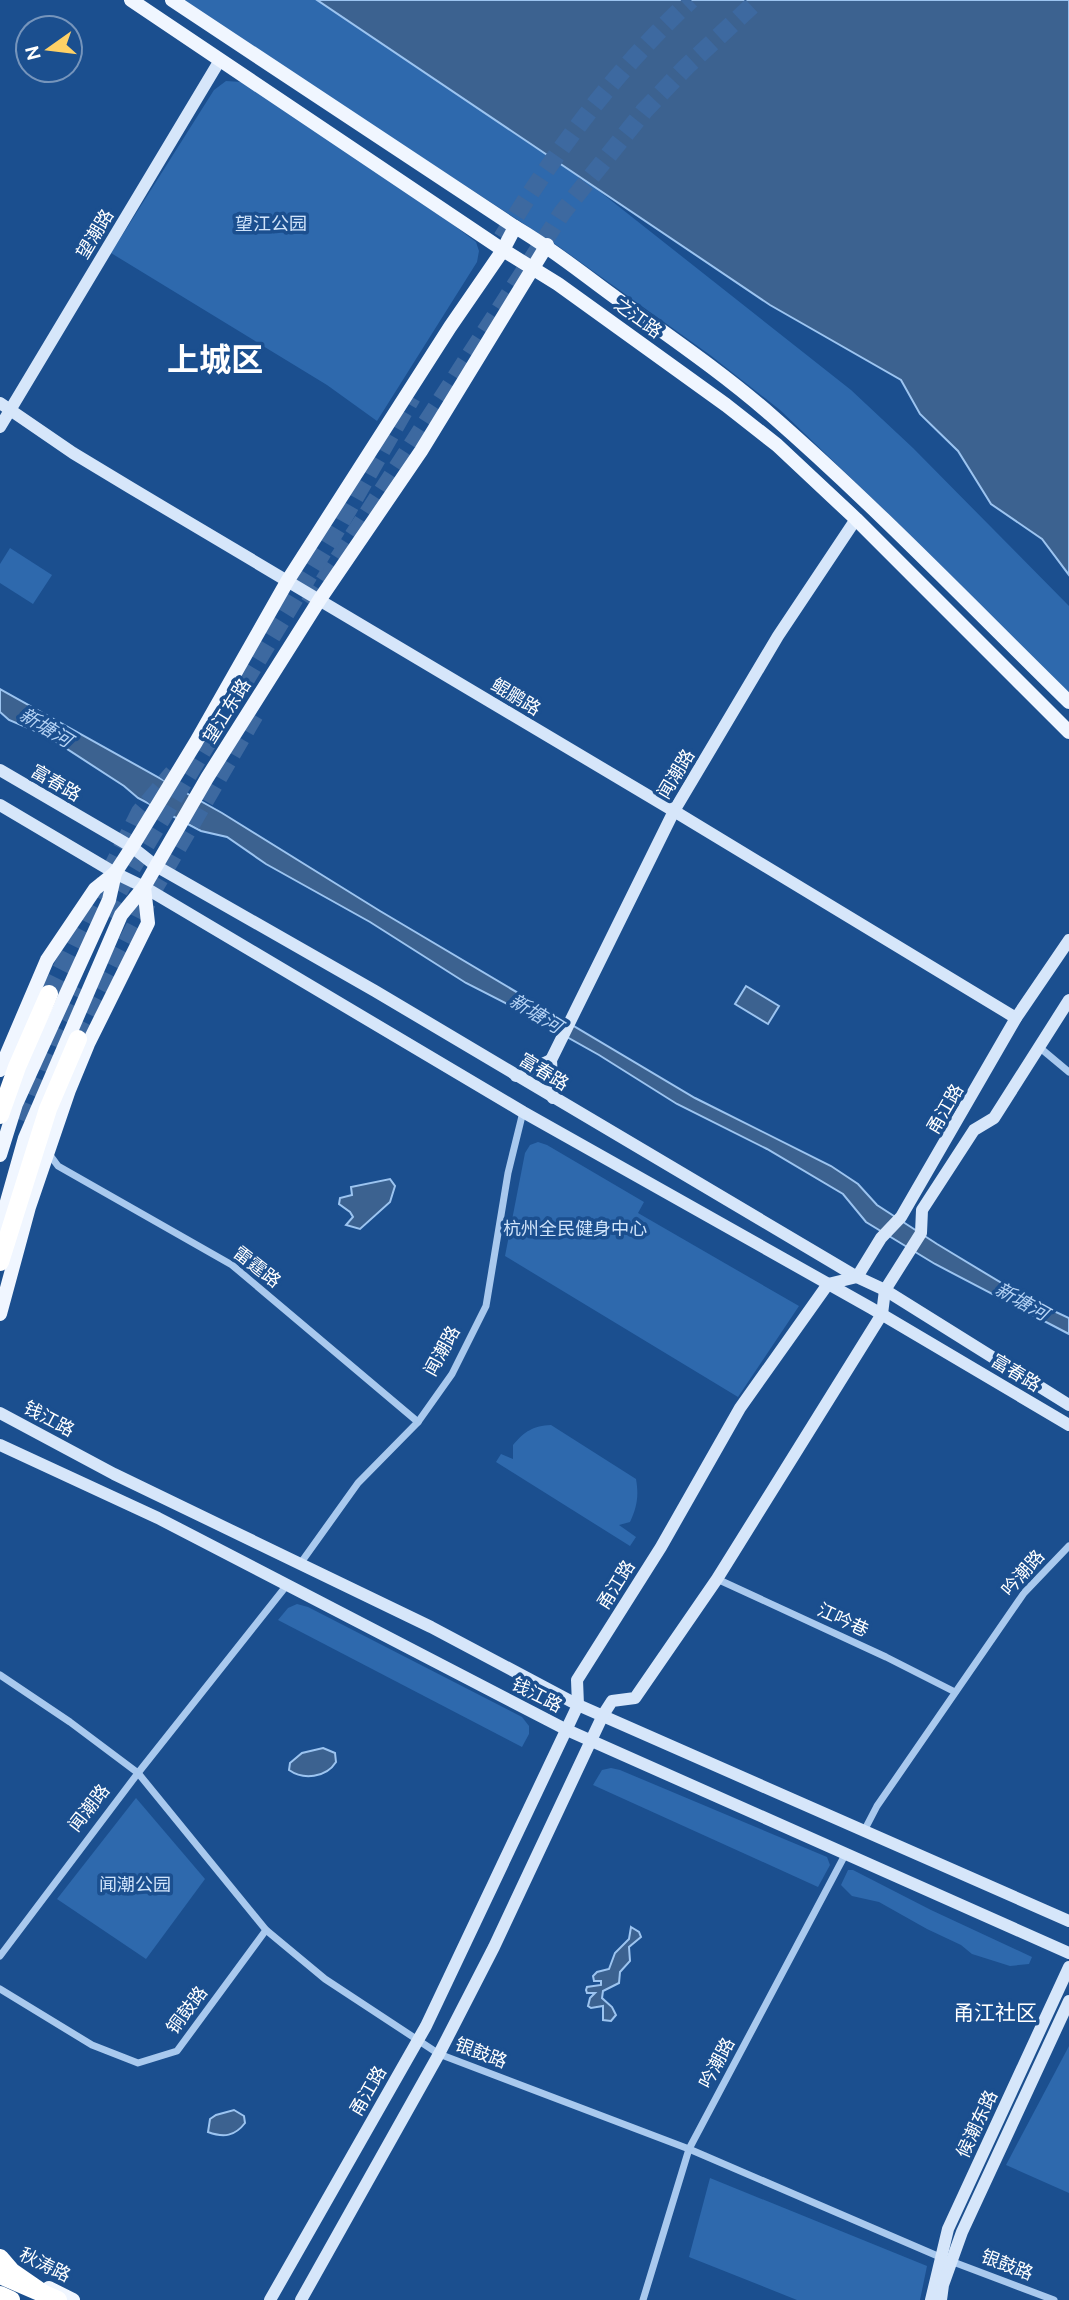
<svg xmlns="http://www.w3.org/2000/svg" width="1069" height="2300" font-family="Ubuntu,'Noto Sans SC',sans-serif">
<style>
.green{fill:#2e69ad}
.water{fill:#3c6290;stroke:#9cc4f0;stroke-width:2}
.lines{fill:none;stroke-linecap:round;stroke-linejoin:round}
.highway-tunnel{stroke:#3d69a0;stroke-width:18;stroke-dasharray:18 9;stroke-linecap:butt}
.street{stroke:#a9c9ee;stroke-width:7}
.secondary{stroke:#d6e6fa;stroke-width:12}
.primary{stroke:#f0f6ff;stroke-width:14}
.highway{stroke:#fff;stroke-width:18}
.highway-bridge{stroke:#fff;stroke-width:18}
.labels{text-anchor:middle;stroke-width:7;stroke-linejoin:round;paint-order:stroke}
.park-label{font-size:18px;fill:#cfe3fa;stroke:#1b4f8f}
.street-label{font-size:18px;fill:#fff;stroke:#1b4f8f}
.water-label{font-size:19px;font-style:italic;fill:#b5d3f5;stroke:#1b4f8f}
.quarter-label{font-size:21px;fill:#fff;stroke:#1b4f8f}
.town-label{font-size:32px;font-weight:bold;fill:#fff;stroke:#1b4f8f}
</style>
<rect width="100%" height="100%" fill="#1b4f8f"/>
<!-- green -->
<g class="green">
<polygon points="180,0 317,0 594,187 851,390 913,448 1069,606 1069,695 900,525 780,410 710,355 558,246"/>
<polygon points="226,81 242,82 345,143 476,242 479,251 477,262 377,421 327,385 111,253 214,90"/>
<polygon points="10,548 52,575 33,604 0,583 0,564"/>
<polygon points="538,1142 547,1145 644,1202 638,1213 799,1306 738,1397 505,1256 525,1153 530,1145"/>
<path d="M551,1425L636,1479C639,1496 637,1507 630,1522L619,1525L636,1537L630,1546L496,1462L501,1454L513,1459V1445C525,1431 533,1426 551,1425Z"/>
<polygon points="297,1604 308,1607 522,1717 529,1726 529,1734 522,1747 278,1620 288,1608"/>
<polygon points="611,1768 620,1770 827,1857 830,1865 818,1887 593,1785 602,1770"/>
<polygon points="136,1798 205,1879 146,1959 57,1899"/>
<polygon points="848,1870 853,1870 931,1910 1032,1957 1029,1964 1010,1966 972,1954 961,1945 927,1929 879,1902 852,1896 841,1885"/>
<polygon points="1069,2046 1069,2193 1006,2165"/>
<polygon points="710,2178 927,2266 920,2300 797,2300 689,2257"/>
</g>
<!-- water -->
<g class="water">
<polygon points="317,0 1069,0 1069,575 1042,539 991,504 958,451 920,414 901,380 770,305"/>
<polygon points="0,689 222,813 380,911 695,1098 831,1166 858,1184 877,1205 937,1244 1028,1299 1069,1318 1069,1334 935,1264 866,1222 843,1194 767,1149 677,1104 599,1055 517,1009 466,983 370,922 266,864 227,837 201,831 138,798 124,786 47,736 9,720 0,712"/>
<polygon points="746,986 779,1006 768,1024 735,1004"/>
<polygon points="390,1179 395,1186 390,1202 360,1229 346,1225 353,1217 350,1212 339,1204 340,1198 352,1195 351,1187"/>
<path d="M323,1748L335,1753L336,1762C326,1778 303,1780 289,1770L290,1763L302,1753Z"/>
<polygon points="631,1927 639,1932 641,1937 629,1947 630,1961 620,1972 619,1983 603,1991 602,1998 612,2007 616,2015 611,2021 603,2020 603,2006 591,2008 588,2006 590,1998 595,1993 587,1993 586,1990 587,1987 601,1985 601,1981 594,1981 593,1976 597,1972 609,1969 615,1953 629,1939"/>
<path d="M234,2110L244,2116L245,2123C235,2136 224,2138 208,2132L210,2119L216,2115Z"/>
</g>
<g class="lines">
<!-- highway-tunnel -->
<g class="highway-tunnel">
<path d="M502,238C554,153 617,68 691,0"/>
<polyline points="309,604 562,213 644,111 686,67 758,0"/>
<polyline points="106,915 130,871 341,522 412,397"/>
<polyline points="49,994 140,812 173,773"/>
<polyline points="78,1039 156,885 257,711"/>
<polyline points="26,1122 59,1037 83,990"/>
</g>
<!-- street -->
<g class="street">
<polyline points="1039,1047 1069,1072"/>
<polyline points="47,1151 58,1166 232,1265 418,1422"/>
<polyline points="300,1564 358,1483 418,1422 452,1374 486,1306 508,1173 523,1112"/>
<polyline points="717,1579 886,1657 955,1692"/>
<polyline points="0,1675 70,1722 138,1773 266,1930 325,1979 439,2054 689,2149 940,2257 1054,2300"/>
<polyline points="864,1831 877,1806 1024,1593 1069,1546"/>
<polyline points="0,1956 138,1773 287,1585"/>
<polyline points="0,1989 92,2045 138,2063 177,2051 266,1930"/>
<polyline points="643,2300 689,2149 846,1853"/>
</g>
<!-- secondary -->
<g class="secondary">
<polyline points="0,403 73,453 131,488 674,811 1016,1018"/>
<polyline points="0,427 220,60"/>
<polyline points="0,770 132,847 156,866 375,991 857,1277 885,1290 1069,1405"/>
<polyline points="0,805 115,873 144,887 523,1112 871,1308 1069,1425"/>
<polyline points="516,1076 551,1060"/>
<polyline points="553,1098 551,1060 674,811 778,636 856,519"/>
<polyline points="0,1413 114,1474 431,1627 578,1705 1069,1921"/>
<polyline points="0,1445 158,1518 567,1730 1069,1953"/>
<polyline points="270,2300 426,2026 578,1705 577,1680 661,1547 740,1408 828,1284 857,1277 881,1238 901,1217 1016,1018 1069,940"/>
<polyline points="301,2300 439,2054 494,1947 603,1715 612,1701 635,1698 717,1579 882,1314 885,1290 921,1233 922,1210 974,1130 994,1118 1069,1000"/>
<polyline points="931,2300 948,2229 1069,1967"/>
<polyline points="941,2300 943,2285 962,2232 1069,2001"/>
</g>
<!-- primary -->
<g class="primary">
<polyline points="131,0 503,250 558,284 726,405 777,445 856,519 1069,732"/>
<path d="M172,0L515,227C555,250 586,277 623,303C673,339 724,374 771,415C875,506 971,606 1069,702"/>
<polyline points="0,1070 47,960 95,889 115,873 132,847 196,742 288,580 450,327 503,250 515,227"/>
<polyline points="0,1155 16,1104 109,900 115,873"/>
<polyline points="0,1226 25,1138 121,915 144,887 207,778 320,599 421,451 547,245"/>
<polyline points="0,1314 29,1207 69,1090 88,1044 148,923 144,887"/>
<polyline points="49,2288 73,2300"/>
</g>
<!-- highway -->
<g class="highway">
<polyline points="0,1115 17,1067 49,994"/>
<polyline points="0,1262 48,1109 78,1039"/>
<polyline points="0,2275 58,2300"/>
<polyline points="0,2295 11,2300"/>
</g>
<!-- highway-bridge -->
<polyline class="highway-bridge" points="0,2258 12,2272 41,2292"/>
</g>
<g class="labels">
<!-- park labels -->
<g class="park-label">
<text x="271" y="230">望江公园</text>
<text x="575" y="1235">杭州全民健身中心</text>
<text x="135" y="1891">闻潮公园</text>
</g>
<!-- street labels -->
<g class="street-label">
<text transform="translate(95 234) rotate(-59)" y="6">望潮路</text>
<text transform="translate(638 318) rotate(36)" y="6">之江路</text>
<text transform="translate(516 697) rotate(31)" y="6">鲲鹏路</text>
<text transform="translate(227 711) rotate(-58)" y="6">望江东路</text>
<text transform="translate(676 774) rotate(-59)" y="6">闻潮路</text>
<text transform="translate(56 783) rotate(30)" y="6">富春路</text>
<text transform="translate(544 1072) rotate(31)" y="6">富春路</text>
<text transform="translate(945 1109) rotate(-60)" y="6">甬江路</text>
<text transform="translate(257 1267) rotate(38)" y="6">雷霆路</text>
<text transform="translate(442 1351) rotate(-61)" y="6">闻潮路</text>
<text transform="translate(1016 1373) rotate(31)" y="6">富春路</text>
<text transform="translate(49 1419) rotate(28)" y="6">钱江路</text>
<text transform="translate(1023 1573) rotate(-49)" y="6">吟潮路</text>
<text transform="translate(616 1585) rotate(-58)" y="6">甬江路</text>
<text transform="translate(843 1620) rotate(25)" y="6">江吟巷</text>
<text transform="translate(537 1695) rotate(27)" y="6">钱江路</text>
<text transform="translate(89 1808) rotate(-52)" y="6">闻潮路</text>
<text transform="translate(187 2010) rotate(-53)" y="6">铜鼓路</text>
<text transform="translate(481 2053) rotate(21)" y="6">银鼓路</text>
<text transform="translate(717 2063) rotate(-62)" y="6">吟潮路</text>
<text transform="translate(368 2091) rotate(-60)" y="6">甬江路</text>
<text transform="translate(977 2124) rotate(-65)" y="6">候潮东路</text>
<text transform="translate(45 2265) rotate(26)" y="6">秋涛路</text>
<text transform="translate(1007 2265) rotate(21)" y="6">银鼓路</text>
</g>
<!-- water labels -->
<g class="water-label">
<text transform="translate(46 727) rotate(31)" y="7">新塘河</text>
<text transform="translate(536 1013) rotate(31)" y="7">新塘河</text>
<text transform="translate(1022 1301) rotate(29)" y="7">新塘河</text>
</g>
<!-- quarter labels -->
<g class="quarter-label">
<text x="995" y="2020">甬江社区</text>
</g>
<!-- town labels -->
<g class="town-label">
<text x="215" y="371">上城区</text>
</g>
</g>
<!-- north arrow -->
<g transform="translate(49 49) rotate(256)"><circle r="33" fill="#1b4f8f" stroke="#7695bc" stroke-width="2"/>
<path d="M0-5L12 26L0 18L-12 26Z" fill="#ffd166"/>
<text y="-10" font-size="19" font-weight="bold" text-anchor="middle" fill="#ffffff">N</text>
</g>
</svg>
